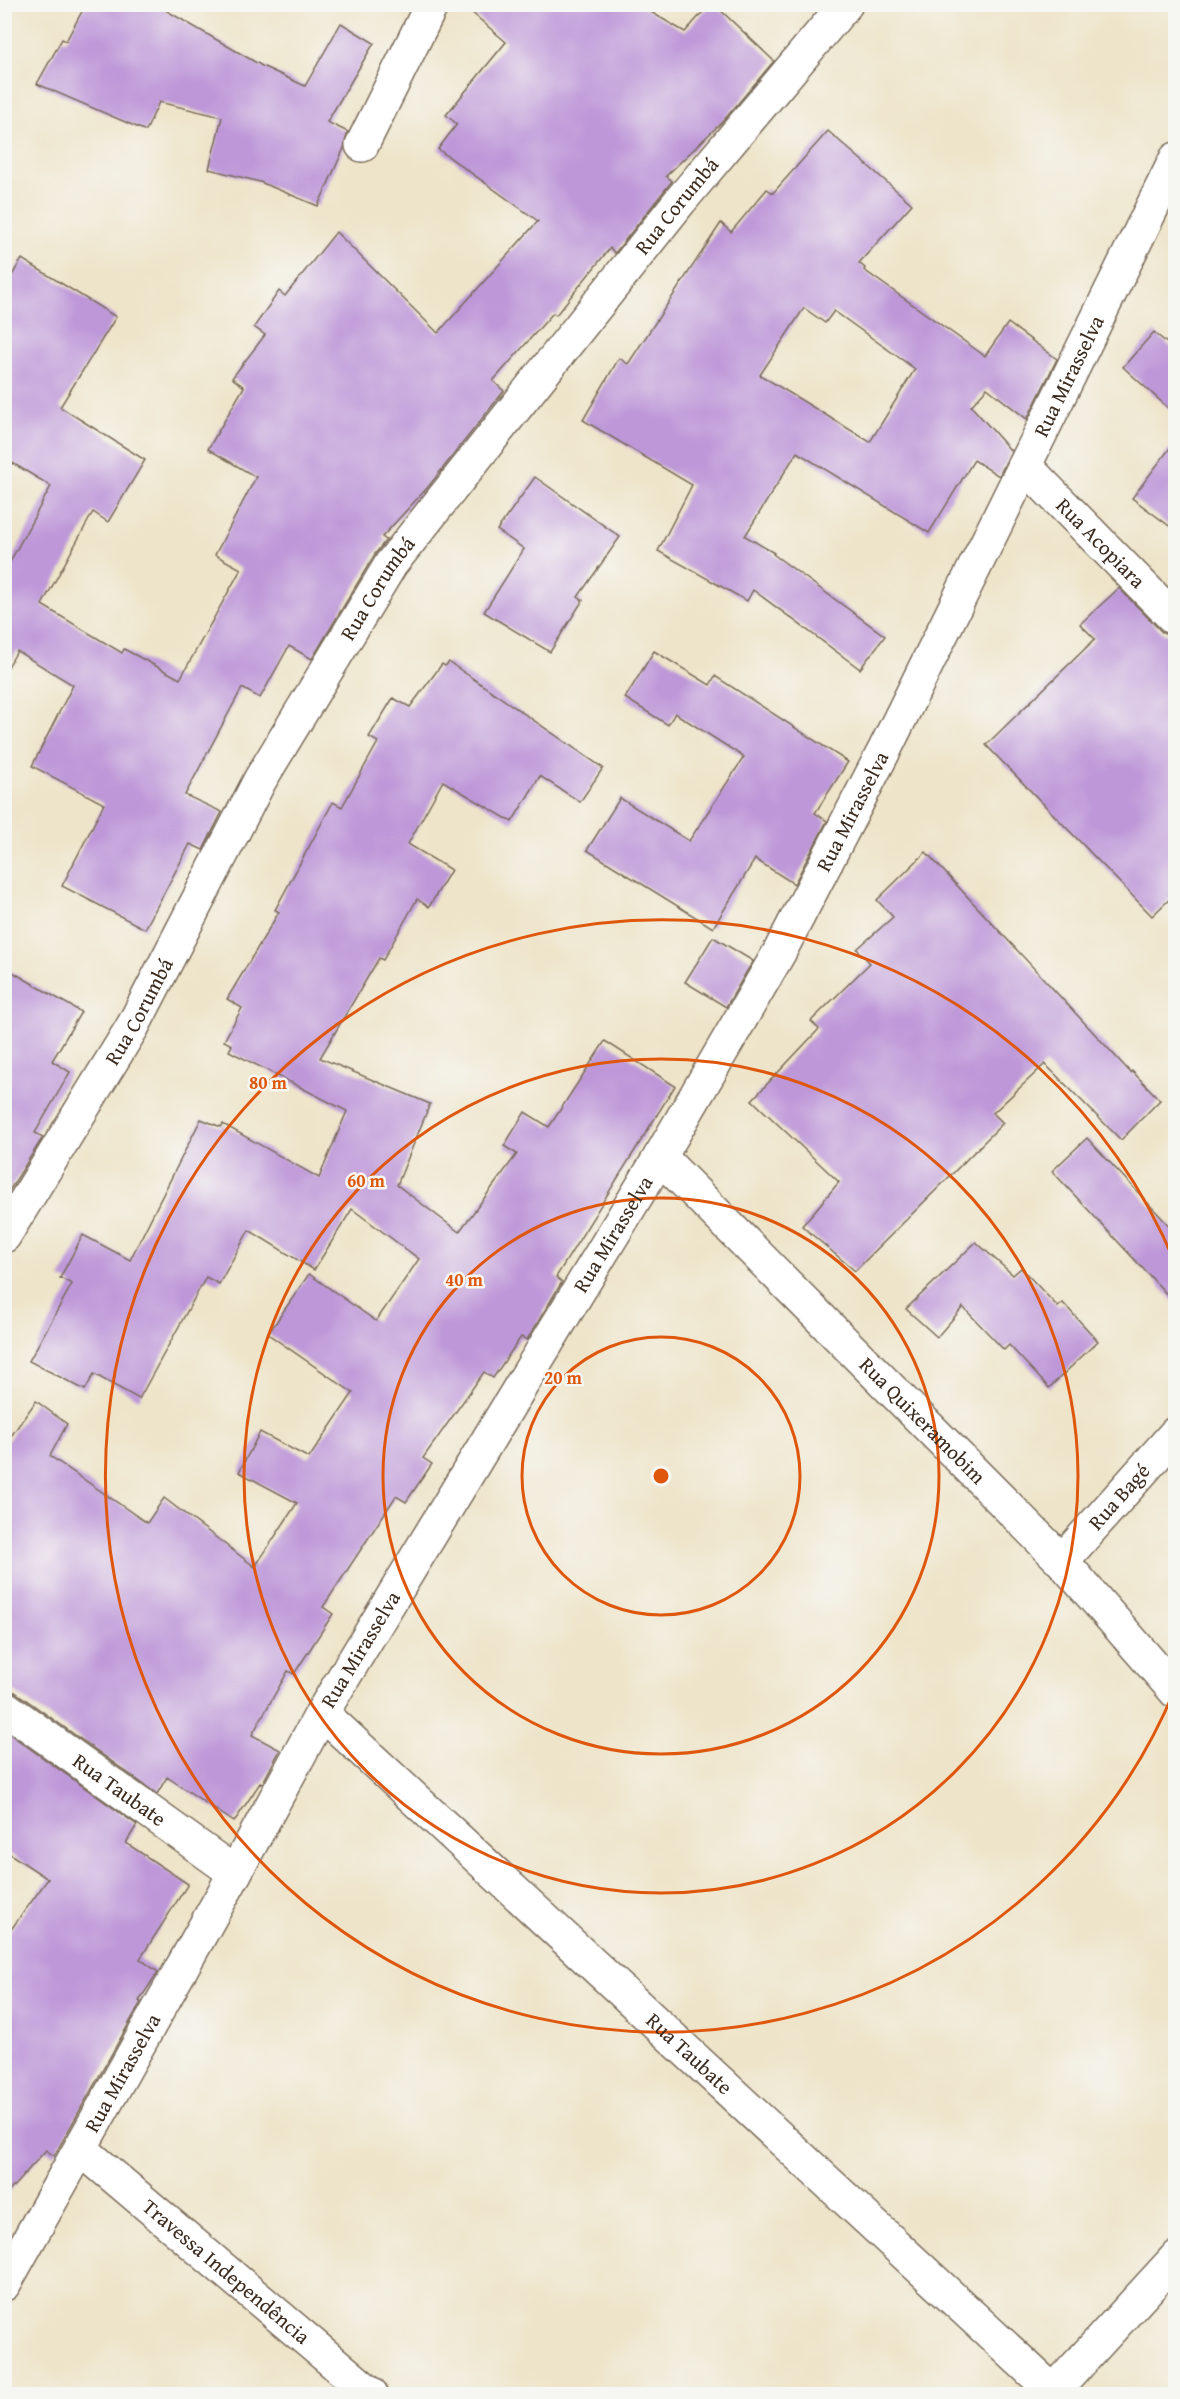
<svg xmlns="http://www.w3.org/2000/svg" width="1180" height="2399" font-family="'Gentium Book Plus',serif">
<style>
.building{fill:#bd97d8;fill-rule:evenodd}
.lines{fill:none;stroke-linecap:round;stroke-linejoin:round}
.street-casing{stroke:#7a6b5a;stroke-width:36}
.street{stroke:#fff;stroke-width:33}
.ring{fill:none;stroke:#df570d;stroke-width:3}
.labels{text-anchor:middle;stroke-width:5;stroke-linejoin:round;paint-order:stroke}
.street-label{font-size:21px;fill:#3b2a1e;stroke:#f6f6f2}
.centre{fill:#df570d;stroke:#f6f6f2;stroke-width:3}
.ring-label{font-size:18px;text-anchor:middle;font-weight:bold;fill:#df570d;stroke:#f6f6f2;stroke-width:5;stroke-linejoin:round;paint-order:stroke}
</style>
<rect width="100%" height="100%" fill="#f6f6f2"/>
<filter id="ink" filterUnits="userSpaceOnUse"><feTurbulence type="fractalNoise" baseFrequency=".0167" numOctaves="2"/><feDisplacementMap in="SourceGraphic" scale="12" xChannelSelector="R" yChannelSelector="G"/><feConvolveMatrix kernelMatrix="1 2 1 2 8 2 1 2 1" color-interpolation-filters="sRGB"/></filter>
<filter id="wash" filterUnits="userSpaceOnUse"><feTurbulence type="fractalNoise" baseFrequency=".008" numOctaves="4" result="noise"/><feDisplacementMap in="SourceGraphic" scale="24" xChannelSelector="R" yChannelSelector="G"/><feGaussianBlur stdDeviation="1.35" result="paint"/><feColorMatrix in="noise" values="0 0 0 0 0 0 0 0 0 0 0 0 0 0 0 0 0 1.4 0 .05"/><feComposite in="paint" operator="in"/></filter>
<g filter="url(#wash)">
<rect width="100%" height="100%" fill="#eee4c9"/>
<g id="blocks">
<!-- building -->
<g class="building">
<polygon points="86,4 155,4 262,66 305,86 341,23 374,43 327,122 348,132 344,148 318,206 260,182 209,169 222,117 159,102 146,131 37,84 62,39 66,41"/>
<polygon points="462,4 637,4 685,32 710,4 714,4 774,61 724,120 666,176 672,181 615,253 610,248 556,315 553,313 493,381 504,391 428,487 382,537 386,540 375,554 312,659 289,646 260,698 242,688 185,795 222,812 203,850 190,844 145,929 62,886 104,804 32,766 73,685 17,651 4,674 4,573 51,486 4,458 4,288 22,259 116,317 60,407 145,460 108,522 93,512 42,605 122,653 124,649 180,679 241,569 215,555 256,477 208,449 244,387 232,378 265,335 254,327 279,291 285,296 336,232 438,333 538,221 438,149 457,124 446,115 506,42"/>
<path d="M828,131L912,204L859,263L865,268L864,270L985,356L1008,323L1057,359L1027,419L987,388L971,406L1011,451L999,476L974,460L929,533L797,452L745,536L774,553L773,554L885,636L860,669L753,590L747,601L658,551L692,485L583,420L619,358L628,364L721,223L731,232L767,189L773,193ZM804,308L825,323L834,311L915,369L870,442L760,375Z"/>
<polygon points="1154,332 1176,351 1176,415 1123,367"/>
<polygon points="1176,440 1176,531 1132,498"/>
<polygon points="535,477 620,537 578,597 583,600 550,652 484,612 524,549 497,530"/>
<polygon points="1119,588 1163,633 1176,638 1176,893 1152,916 986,745 1095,639 1080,624"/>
<polygon points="654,651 710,685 715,676 848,762 815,813 827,821 794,884 755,859 713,928 587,850 620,798 689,841 744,757 675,713 668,725 625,698"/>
<polygon points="449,662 603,768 580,802 540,776 512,822 443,781 408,844 451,870 429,907 417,899 383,960 379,958 320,1058 430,1104 397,1185 459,1232 517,1154 504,1146 525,1112 549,1127 605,1041 675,1086 556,1277 562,1282 527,1340 521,1337 493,1378 484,1372 423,1458 432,1464 406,1502 396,1496 323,1607 333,1614 294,1674 288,1671 252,1735 280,1750 262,1784 260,1783 234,1822 167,1777 157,1794 15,1692 4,1688 4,1446 36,1401 67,1424 50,1456 147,1523 164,1498 255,1567 297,1503 239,1472 260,1432 309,1458 353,1393 268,1334 309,1274 376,1321 419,1259 352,1209 314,1270 249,1230 219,1284 206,1277 139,1399 94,1374 85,1390 29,1361 72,1284 60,1278 83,1235 130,1260 201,1119 221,1127 223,1124 319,1178 347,1111 229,1051 232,1045 224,1041 242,1008 227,999 279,912 275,910 333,802 342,807 378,742 369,737 393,698 410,707 442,664 445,666"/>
<polygon points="926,852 1131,1073 1132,1071 1160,1100 1121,1140 1045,1064 993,1113 1003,1123 855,1271 802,1226 839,1182 752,1100 819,1029 811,1021 870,963 857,949 893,917 877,900"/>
<polygon points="713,937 753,961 726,1007 685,982"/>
<polygon points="4,967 81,1012 52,1061 70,1072 35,1133 43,1137 4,1199"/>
<polygon points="1087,1138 1176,1233 1176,1304 1052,1171"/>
<polygon points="976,1242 1013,1275 1021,1268 1058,1307 1063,1303 1098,1341 1049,1388 1009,1345 1004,1350 963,1307 937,1337 906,1309"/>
<polygon points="4,1730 137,1825 126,1843 188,1884 140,1959 158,1972 139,2001 141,2002 54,2156 46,2150 4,2197 4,1939 48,1879 4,1850"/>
</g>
</g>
</g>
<g filter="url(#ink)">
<use href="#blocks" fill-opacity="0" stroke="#7a6b5a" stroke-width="1.5"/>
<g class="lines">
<!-- street casing -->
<g class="street-casing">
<g id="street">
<polyline points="362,145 432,4"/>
<path id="s1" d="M1025,466L1176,620"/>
<path id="s2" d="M660,1157L1062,1561L1176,1692"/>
<path id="s3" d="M4,1236L133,1026L260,780L391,564L680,201L846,4"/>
<path id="s4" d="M1062,1561L1176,1433"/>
<path id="s5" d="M4,1707L235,1873"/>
<path id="s6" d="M322,1713L1056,2394"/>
<path id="s7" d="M81,2149L371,2394"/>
<path id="s8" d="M4,2284L235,1873L322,1713L660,1157L779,953L885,749L1176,159"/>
<polyline points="1053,2392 1176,2258"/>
</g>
</g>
<!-- street -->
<use href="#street" class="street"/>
</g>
</g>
<!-- distance rings -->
<g class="ring">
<circle cx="661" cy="1476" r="139"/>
<circle cx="661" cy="1476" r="278"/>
<circle cx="661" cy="1476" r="417"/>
<path d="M1175 1689A556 556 0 1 1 1175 1263"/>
</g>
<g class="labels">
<!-- street labels -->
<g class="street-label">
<text dy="7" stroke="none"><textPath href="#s3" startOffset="1234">Rua Corumbá</textPath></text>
<text dy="7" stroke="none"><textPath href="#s8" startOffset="2186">Rua Mirasselva</textPath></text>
<text dy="7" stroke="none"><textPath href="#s1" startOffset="108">Rua Acopiara</textPath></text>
<text dy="7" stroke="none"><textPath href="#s3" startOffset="748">Rua Corumbá</textPath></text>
<text dy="7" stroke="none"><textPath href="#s8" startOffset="1700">Rua Mirasselva</textPath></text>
<text dy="7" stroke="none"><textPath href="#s3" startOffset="262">Rua Corumbá</textPath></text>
<text dy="7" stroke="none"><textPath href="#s8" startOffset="1214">Rua Mirasselva</textPath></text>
<text dy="7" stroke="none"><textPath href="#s2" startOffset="372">Rua Quixeramobim</textPath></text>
<text dy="7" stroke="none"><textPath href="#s4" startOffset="86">Rua Bagé</textPath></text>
<text dy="7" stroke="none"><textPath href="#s8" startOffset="728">Rua Mirasselva</textPath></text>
<text dy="7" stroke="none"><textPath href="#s5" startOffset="142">Rua Taubate</textPath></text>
<text dy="7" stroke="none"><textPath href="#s6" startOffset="501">Rua Taubate</textPath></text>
<text dy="7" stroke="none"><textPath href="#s8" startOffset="242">Rua Mirasselva</textPath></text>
<text dy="7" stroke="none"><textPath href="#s7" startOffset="190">Travessa Independência</textPath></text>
</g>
</g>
<circle cx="661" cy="1476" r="9" class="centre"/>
<g class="ring-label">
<text x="268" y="1089">80 m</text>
<text x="366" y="1187">60 m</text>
<text x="464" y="1286">40 m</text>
<text x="563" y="1384">20 m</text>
</g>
<!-- margin -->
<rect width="1180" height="2399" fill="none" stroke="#f6f6f2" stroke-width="24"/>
</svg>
